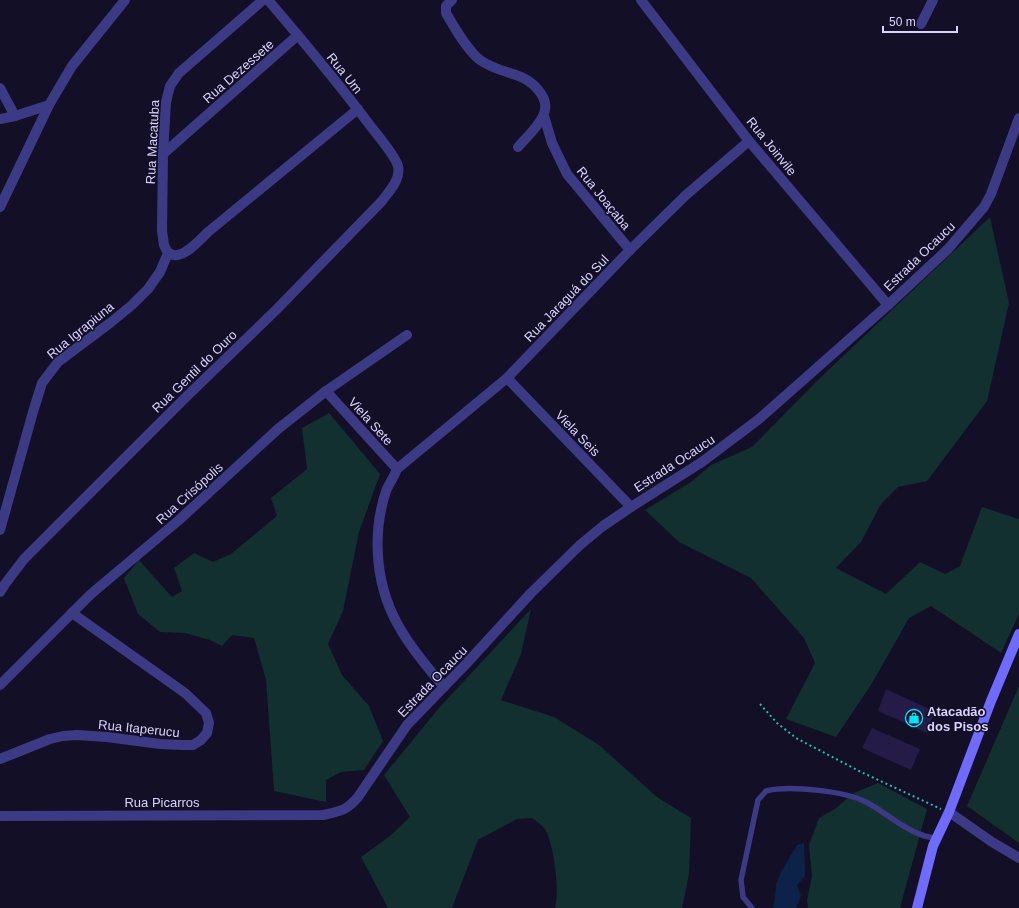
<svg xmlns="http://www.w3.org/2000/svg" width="1019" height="908" font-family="Helvetica,sans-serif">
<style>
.green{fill:#12302f}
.water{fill:#0c2248}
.building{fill:#241b47}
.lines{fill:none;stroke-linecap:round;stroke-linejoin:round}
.path{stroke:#2fb8b0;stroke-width:2;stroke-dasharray:2 3;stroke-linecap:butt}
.service{stroke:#3d3a85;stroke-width:5.5}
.minor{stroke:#3d3a85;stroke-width:10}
.secondary{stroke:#6f6bff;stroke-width:10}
.labels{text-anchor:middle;stroke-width:3;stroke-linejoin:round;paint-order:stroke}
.street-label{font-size:13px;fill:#d9d4ff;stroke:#130f26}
.poi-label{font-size:13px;font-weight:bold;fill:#d9d4ff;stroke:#130f26;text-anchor:start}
</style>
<rect width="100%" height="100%" fill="#130f26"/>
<!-- green -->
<g class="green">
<polygon points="990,217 1009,303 987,401 927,481 898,487 881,504 861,542 836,568 886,594 920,562 945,574 960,566 982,507 1019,519 1019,614 1001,653 931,606 909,618 871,685 836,737 786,719 815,663 804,638 751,578 679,542 645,510 691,482 711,465 752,447 821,377"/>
<polygon points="329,413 380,474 359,532 343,611 328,644 342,675 369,706 383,741 364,770 341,772 326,780 326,802 274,791 266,680 254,638 232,635 222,646 210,640 185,633 160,632 138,614 124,578 139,560 172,597 182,591 174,568 194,553 213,562 231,554 277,516 271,498 307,469 302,428"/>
<path d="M531,609L521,654L501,700L554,717L599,745L657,797L691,818L689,874L682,908H555C560,891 554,847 546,831C544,826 536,821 532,818L517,819L478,840L452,908H388L361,857L390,836L410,817L384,775L439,708Z"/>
<polygon points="1019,686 1019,843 967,806"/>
<polygon points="878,783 927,809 900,908 808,908 807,900 812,876 809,845 819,818 835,809 854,793"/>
</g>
<!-- water -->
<polygon class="water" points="804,843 805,876 797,885 801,896 796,908 773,908 775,897 776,884 781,872 797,845"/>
<!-- building -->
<g class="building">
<polygon points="886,689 936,712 930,722 927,733 878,711"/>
<polygon points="872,728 920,749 911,770 862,748"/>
</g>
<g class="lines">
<!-- path -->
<polyline class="path" points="760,704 777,723 796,738 861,772 941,809"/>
<!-- service -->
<path class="service" d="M752,908L743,897L741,880L758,800L766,791C789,785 845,791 866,802C884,811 902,829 922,835C926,837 932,837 937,839"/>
<!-- minor -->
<g class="minor">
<path d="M452,0L446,6V13C454,27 467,50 480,60C491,68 504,71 516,75C532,80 552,98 543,116C538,127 526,138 518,147"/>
<polyline points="641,0 749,141 888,305"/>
<polyline points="921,24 933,0"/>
<polyline points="0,88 15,116"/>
<polyline points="544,116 552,143 567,174 630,250"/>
<polyline points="0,119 15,116 49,105"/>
<polyline points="163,154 298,35"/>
<polyline points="0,207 49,105 72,66 125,0"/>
<path d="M168,253C170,253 172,255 174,255C185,257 201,239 208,232L358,109"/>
<polyline points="507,378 631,507"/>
<polyline points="326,391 397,469"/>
<polyline points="0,530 33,412 42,383 58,362 110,323 132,305 148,289 160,272 168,253 164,245 162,231 163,154 166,102 170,86 179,73 263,0"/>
<path d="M0,592L5,584L24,559L185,398L276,310L382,201C389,191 401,180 398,166C395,156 379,137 372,128C339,84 304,42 268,0"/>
<polyline points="0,685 91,594 179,520 278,429 326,391 407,335"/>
<path d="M444,687C429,669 413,651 401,630C376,589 371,537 386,491C389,484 394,477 397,469L507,378L630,250L686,195L749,141"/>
<polyline points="0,759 50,739 63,736 77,735 107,737 160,744 182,745 193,745 201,740 207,733 209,723 206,713 185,693 72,613"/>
<polyline points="949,812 992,842 1019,858"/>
<path d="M0,816L323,815C341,811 346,811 358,797L407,725L466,664L531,593L580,545L603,526L631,507L702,462L759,419L888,305L948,249L984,207L991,194L1019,118"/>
</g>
<!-- secondary -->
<polyline class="secondary" points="917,908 933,846 949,812 991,701 1019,634"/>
</g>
<!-- icons -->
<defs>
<g id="shop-ring" transform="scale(0.9)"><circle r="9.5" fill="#130f26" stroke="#00e5ff" stroke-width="1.5"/><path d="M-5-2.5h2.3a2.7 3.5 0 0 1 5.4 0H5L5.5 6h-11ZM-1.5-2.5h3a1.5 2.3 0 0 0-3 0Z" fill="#00e5ff"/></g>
</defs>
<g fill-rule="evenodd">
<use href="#shop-ring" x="914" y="718"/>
</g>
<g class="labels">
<!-- street labels -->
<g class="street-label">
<text transform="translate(238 71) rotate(-41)" y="5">Rua Dezessete</text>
<text transform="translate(345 73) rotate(51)" y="5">Rua Um</text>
<text transform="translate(152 142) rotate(-87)" y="5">Rua Macatuba</text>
<text transform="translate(772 146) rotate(51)" y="5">Rua Joinvile</text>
<text transform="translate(604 198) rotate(51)" y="5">Rua Joaçaba</text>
<text transform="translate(919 256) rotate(-44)" y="5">Estrada Ocaucu</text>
<text transform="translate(566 298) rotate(-46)" y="5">Rua Jaraguá do Sul</text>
<text transform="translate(80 330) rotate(-39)" y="5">Rua Igrapiuna</text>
<text transform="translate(194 371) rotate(-44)" y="5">Rua Gentil do Ouro</text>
<text transform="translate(371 421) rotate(48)" y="5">Viela Sete</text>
<text transform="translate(578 433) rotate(46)" y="5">Viela Seis</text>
<text transform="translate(674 463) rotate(-33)" y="5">Estrada Ocaucu</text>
<text transform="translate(189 493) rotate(-42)" y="5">Rua Crisópolis</text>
<text transform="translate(432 681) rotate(-46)" y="5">Estrada Ocaucu</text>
<text transform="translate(139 728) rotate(6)" y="5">Rua Itaperucu</text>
<text x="162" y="807">Rua Picarros</text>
</g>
<!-- poi labels -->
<g class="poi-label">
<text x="927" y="716">Atacadão<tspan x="927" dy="15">dos Pisos</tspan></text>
</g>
</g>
<!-- scale -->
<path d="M883 26v6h74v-6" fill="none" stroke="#d9d4ff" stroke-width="2"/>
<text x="889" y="26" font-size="12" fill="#d9d4ff" stroke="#130f26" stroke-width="3" paint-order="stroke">50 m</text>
</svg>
